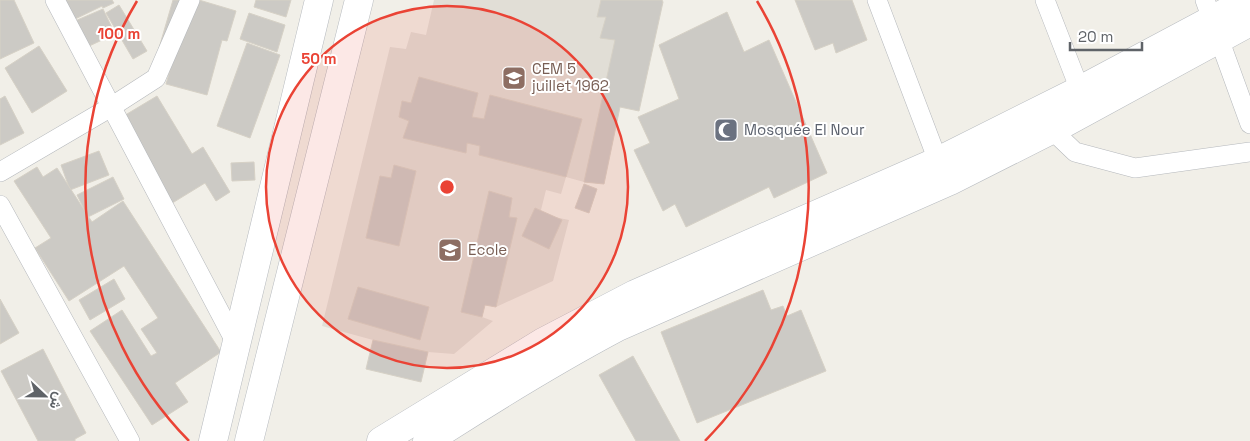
<svg xmlns="http://www.w3.org/2000/svg" width="1250" height="441" font-family="'Space Grotesk',Vazirmatn,sans-serif">
<style>
.education{fill:#e1ded6}
.building{fill:#cccac5;stroke:#d6d1c6}
.lines{fill:none;stroke-linecap:round;stroke-linejoin:round}
.street-casing{stroke:#b5b8bc;stroke-width:20}
.secondary-casing{stroke:#b6babf;stroke-width:29}
.street{stroke:#fff;stroke-width:19}
.secondary{stroke:#fff;stroke-width:28}
.ring{fill:none;stroke:#ea4335;stroke-width:2.5}
.labels{text-anchor:middle;stroke-width:4;stroke-linejoin:round;paint-order:stroke}
.education-label{font-size:15px;fill:#785e54;stroke:#fff;text-anchor:start}
.worship-label{font-size:15px;fill:#5b616d;stroke:#fff;text-anchor:start}
.centre{fill:#ea4335;stroke:#fff;stroke-width:2.5}
.ring-label{font-size:15px;text-anchor:middle;font-weight:bold;fill:#ea4335;stroke:#fff;stroke-width:4;stroke-linejoin:round;paint-order:stroke}
</style>
<rect width="100%" height="100%" fill="#f1efe8"/>
<!-- education -->
<polygon class="education" points="434,0 662,0 620,107 604,184 584,182 566,177 561,194 546,190 540,214 569,220 553,281 496,307 485,305 482,317 493,321 454,354 428,352 373,340 322,326 390,47 406,49 411,32 426,35"/>
<!-- building -->
<g class="building">
<polygon points="0,0 14,0 34,43 0,59"/>
<polygon points="63,0 112,0 114,3 103,8 102,6 73,20"/>
<polygon points="173,0 199,0 236,11 227,41 222,40 207,95 166,84 175,53 159,48"/>
<polygon points="256,0 291,0 286,17 254,7"/>
<polygon points="601,0 662,0 663,2 639,111 620,107 604,184 584,182 615,40 600,38 606,17 597,17"/>
<polygon points="795,0 852,0 867,40 836,53 833,43 815,50"/>
<polygon points="119,5 147,51 133,59 106,13"/>
<polygon points="103,9 115,34 87,47 75,21"/>
<polygon points="727,12 744,52 769,40 827,173 774,198 769,187 686,227 675,204 663,211 634,150 650,143 638,117 679,99 659,45"/>
<polygon points="249,13 285,25 277,52 240,39"/>
<polygon points="247,43 280,55 250,138 217,126"/>
<polygon points="39,46 67,91 32,113 5,68"/>
<polygon points="419,77 478,93 472,117 484,119 490,95 582,119 566,177 479,155 480,146 467,143 466,153 403,138 409,121 399,117 402,101 411,103"/>
<polygon points="5,96 24,133 0,145 0,99"/>
<polygon points="157,96 192,154 203,147 230,192 216,201 205,183 169,205 117,120"/>
<polygon points="99,151 109,175 70,190 61,165"/>
<polygon points="254,162 255,180 232,181 231,163"/>
<polygon points="394,165 416,171 399,246 366,238 380,176 391,178"/>
<polygon points="37,167 43,177 57,168 92,222 123,201 221,352 175,383 188,402 152,425 90,331 122,310 151,356 157,353 141,329 158,318 124,266 69,301 35,248 51,238 14,181"/>
<polygon points="113,177 124,199 88,217 77,195"/>
<polygon points="584,184 597,189 589,213 575,208"/>
<polygon points="489,191 512,198 509,217 517,218 496,307 485,305 482,317 461,312"/>
<polygon points="535,208 562,220 549,249 522,236"/>
<polygon points="114,279 125,299 90,320 79,300"/>
<polygon points="358,287 429,307 420,340 348,319"/>
<polygon points="763,290 771,310 783,306 787,316 801,310 826,371 697,423 661,332"/>
<polygon points="0,299 19,333 0,344"/>
<polygon points="373,340 428,352 421,382 366,369"/>
<polygon points="43,349 86,433 75,439 75,441 38,441 1,371"/>
<polygon points="633,356 680,441 636,441 599,375"/>
</g>
<g class="lines">
<!-- street casing -->
<g class="street-casing">
<g id="street">
<polyline points="55,0 236,343"/>
<polyline points="877,0 938,161"/>
<polyline points="1045,0 1080,90"/>
<polyline points="1205,0 1250,124"/>
<polyline points="1052,130 1075,152 1135,168 1250,152"/>
<polyline points="0,172 111,107 156,78 190,0"/>
<polyline points="0,205 130,441"/>
</g>
</g>
<!-- secondary casing -->
<g class="secondary-casing">
<g id="secondary">
<polyline points="213,441 319,0"/>
<polyline points="249,441 359,0"/>
<polyline points="381,441 543,342 635,294 938,161 1080,90 1249,0"/>
<path d="M427,441C489,401 552,362 618,327L950,181L1061,125L1250,22"/>
</g>
</g>
<!-- street -->
<use href="#street" class="street"/>
<!-- secondary -->
<use href="#secondary" class="secondary"/>
</g>
<!-- distance rings -->
<circle cx="447" cy="187" r="181" fill="#ea4335" fill-opacity=".12"/>
<g class="ring">
<circle cx="447" cy="187" r="181"/>
<path d="M189 441A362 362 0 0 1 137 1M757 1A362 362 0 0 1 705 441"/>
</g>
<!-- icons -->
<defs>
<g id="school-square" transform="scale(1.25)"><rect x="-9" y="-9" width="18" height="18" rx="4" fill="#8d6e63" stroke="#fff"/><path d="M0-5L7-2L0 1L-7-2ZM-4 1L0 2.5L4 1V4Q0 6-4 4Z" fill="#fff"/></g>
<g id="mosque-square" transform="scale(1.25)"><rect x="-9" y="-9" width="18" height="18" rx="4" fill="#6b7280" stroke="#fff"/><path d="M3.5-4.9A6 6 0 1 0 3.5 4.9A5 5 0 1 1 3.5-4.9Z" fill="#fff"/></g>
</defs>
<g fill-rule="evenodd">
<use href="#school-square" x="514" y="78"/>
<use href="#mosque-square" x="726" y="130"/>
<use href="#school-square" x="450" y="250"/>
</g>
<g class="labels">
<!-- education labels -->
<g class="education-label">
<text x="532" y="74">CEM 5<tspan x="532" dy="17">juillet 1962</tspan></text>
<text x="468" y="255">Ecole</text>
</g>
<!-- worship labels -->
<g class="worship-label">
<text x="744" y="135">Mosquée El Nour</text>
</g>
</g>
<circle cx="447" cy="187" r="8" class="centre"/>
<g class="ring-label">
<text x="119" y="39">100 m</text>
<text x="319" y="64">50 m</text>
</g>
<!-- north arrow -->
<g transform="translate(45 396) rotate(112)" stroke="#ffffff" stroke-width="4" paint-order="stroke">
<path d="M0-4L9 19L0 12L-9 19Z" fill="#5f6368"/>
<text y="-8" font-size="14" font-weight="bold" text-anchor="middle" fill="#5f6368">ش</text>
</g>
<!-- scale -->
<path d="M1070 42v8h72v-8" fill="none" stroke="#5f6368" stroke-width="2.5"/>
<text x="1078" y="42" font-size="15" fill="#5f6368" stroke="#ffffff" stroke-width="4" paint-order="stroke">20 m</text>
</svg>
